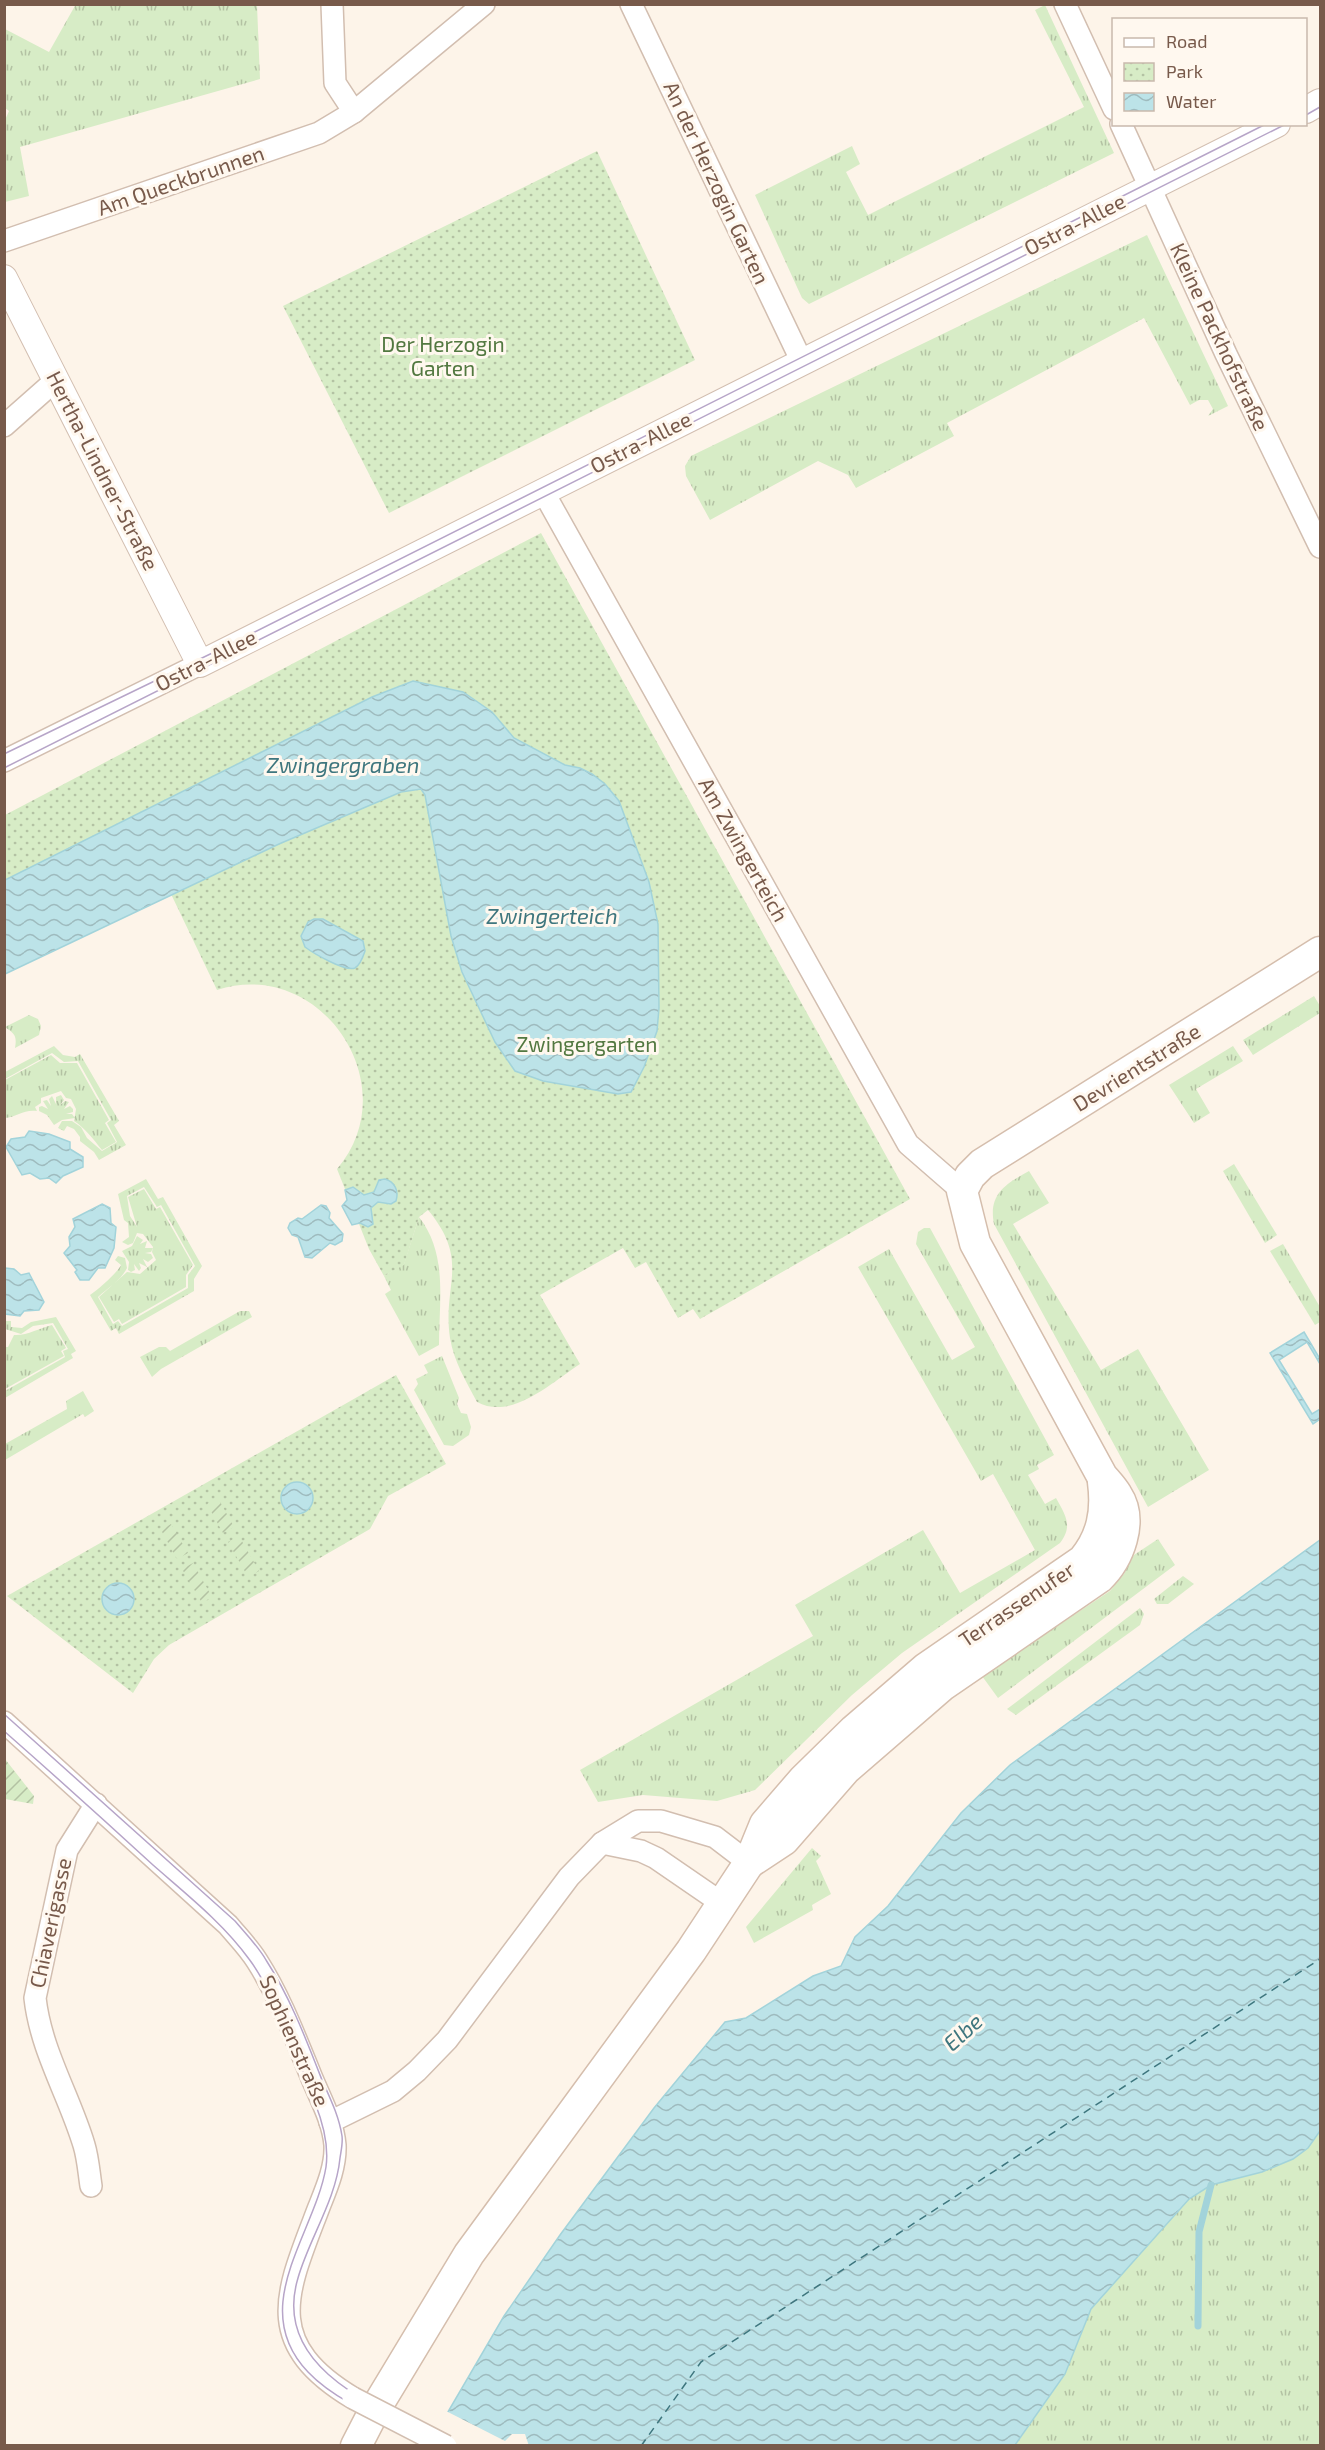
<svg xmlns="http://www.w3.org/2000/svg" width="1325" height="2450" font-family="'Exo 2',sans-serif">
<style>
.grass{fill:url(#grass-tufts)}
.park{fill:url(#park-dots)}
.garden{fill:url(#garden-furrows)}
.water{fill:url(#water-waves);stroke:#a2d3da;stroke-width:1.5}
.pier{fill:#fdf4e9}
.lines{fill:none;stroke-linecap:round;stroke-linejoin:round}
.stream{stroke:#a2d3da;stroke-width:7}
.ferry{stroke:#3e767e;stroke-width:1.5;stroke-dasharray:8 6;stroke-linecap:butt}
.minor-casing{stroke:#d2beb0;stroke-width:24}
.tertiary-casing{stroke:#d2beb0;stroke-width:28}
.secondary-casing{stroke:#d5bead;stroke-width:33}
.minor{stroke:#fff;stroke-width:21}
.tertiary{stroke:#fff;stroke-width:26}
.secondary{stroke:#fff;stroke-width:30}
.tram{stroke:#b7a5c8;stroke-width:1.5}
.minor-bridge-casing{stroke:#d2beb0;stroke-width:24;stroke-linecap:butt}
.minor-bridge{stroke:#fff;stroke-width:21}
.labels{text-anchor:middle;stroke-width:6;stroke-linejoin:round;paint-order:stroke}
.street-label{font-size:21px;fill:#785a4b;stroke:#fff8ef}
.park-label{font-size:21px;fill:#527840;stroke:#fff8ef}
.water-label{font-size:22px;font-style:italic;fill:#3e767e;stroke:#fff8ef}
</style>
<defs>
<pattern id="grass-tufts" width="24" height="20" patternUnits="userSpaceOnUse" patternTransform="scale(1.5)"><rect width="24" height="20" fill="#d7ecc6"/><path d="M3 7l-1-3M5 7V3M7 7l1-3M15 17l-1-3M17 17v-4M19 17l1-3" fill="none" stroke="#b3c2a3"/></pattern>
<pattern id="park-dots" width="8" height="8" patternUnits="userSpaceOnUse" patternTransform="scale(1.5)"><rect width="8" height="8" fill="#d7ecc6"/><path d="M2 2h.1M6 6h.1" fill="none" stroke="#b3c2a3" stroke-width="1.8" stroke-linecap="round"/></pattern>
<pattern id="garden-furrows" width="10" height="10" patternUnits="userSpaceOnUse" patternTransform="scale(1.5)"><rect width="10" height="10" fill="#d7ecc6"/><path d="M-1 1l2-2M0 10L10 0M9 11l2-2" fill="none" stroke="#b3c2a3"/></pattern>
<pattern id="water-waves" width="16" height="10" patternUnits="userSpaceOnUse" patternTransform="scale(1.5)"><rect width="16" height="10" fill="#bce3e8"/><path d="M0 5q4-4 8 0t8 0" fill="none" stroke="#9ebbbe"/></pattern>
</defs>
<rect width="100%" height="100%" fill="#fdf4e9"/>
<!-- grass -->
<g class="grass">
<polygon points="76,4 257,5 260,79 20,147 29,196 5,202 5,120 9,111 5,108 5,29 49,52"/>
<polygon points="1045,5 1114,153 809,304 802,298 755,195 852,146 860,164 846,172 868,215 1084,107 1035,10"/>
<polygon points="1147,235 1228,406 1208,416 1213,409 1208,400 1199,400 1190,405 1144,318 947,423 954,436 856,488 848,475 818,461 710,520 686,476 685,466 691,456"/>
<polygon points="1314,996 1320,1006 1320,1013 1253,1055 1243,1040"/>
<path d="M29,1015L38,1019L41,1026L39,1035L15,1048C17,1036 15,1034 5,1027Z"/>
<polygon points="54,1046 63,1055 75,1057 80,1054 119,1121 114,1125 126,1145 99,1160 94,1152 80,1141 80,1137 74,1129 67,1126 64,1131 58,1128 62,1121 72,1121 81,1127 87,1138 102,1151 117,1142 107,1123 111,1120 78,1061 64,1062 52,1053 5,1079 5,1072"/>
<polygon points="1233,1046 1243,1061 1196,1089 1210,1113 1194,1123 1169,1085"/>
<path d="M51,1055L60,1063H77L109,1120L105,1123L116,1142L102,1150C94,1140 84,1127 74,1121L76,1109L71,1099L66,1098L61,1091L41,1098V1103L35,1107L37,1111C24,1109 17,1117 5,1118V1080Z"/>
<polygon points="61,1095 64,1100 60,1105 65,1101 69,1102 64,1109 70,1106 73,1109 73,1112 66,1114 72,1114 75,1118 62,1120 54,1125 47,1115 39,1111 39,1107 42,1106 48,1109 43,1101 47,1100 51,1106 49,1099 52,1096 56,1104 56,1097"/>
<polygon points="1234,1164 1277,1235 1265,1243 1223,1171"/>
<path d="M1029,1171L1049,1203L1013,1224L1101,1370L1138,1349L1209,1470L1148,1507L994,1224C988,1194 1006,1184 1029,1171Z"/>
<path d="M146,1179L158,1199L163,1197L202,1266L194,1279V1291L119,1334L116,1328L111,1331L90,1295C98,1290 118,1272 121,1265L115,1260L118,1256L125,1258L127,1268C121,1280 108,1288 98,1297L113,1324L118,1321L122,1326L188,1288V1275L195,1266L161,1205L157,1207L144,1187L127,1196L130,1216L137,1227L128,1197L144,1189L156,1209L160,1207L193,1265L186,1275V1287L122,1324L119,1319L114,1322L99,1297L127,1272L140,1274L156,1260L152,1252L153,1247L143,1234L137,1233L133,1243L128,1245L122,1242L129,1237L128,1223L124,1220L118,1194Z"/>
<path d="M419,1217C448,1254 439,1301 439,1345L419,1356L385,1294L391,1290L384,1276L404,1264Z"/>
<path d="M924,1228H930L1054,1455L1037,1465L1039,1469L1028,1475L1045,1504L1056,1498C1066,1516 1073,1526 1060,1543L902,1653L852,1695L755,1790L717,1801L643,1795L598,1802L580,1770L813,1636L795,1605L923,1530L960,1593L1035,1550L993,1474L981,1481L858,1267L889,1249L952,1360L975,1347L916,1244L918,1232Z"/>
<polygon points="137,1236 143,1240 140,1244 147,1241 145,1248 153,1248 151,1252 145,1253 151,1254 153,1258 148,1262 143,1259 147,1267 139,1263 141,1268 139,1271 134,1264 135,1270 131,1272 128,1270 129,1262 122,1251 132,1246"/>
<polygon points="1283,1244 1320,1307 1320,1322 1315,1325 1270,1251"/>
<polygon points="240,1311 249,1311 252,1317 161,1369 152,1377 140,1357 159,1347 166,1347 170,1351"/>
<polygon points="56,1317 76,1351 71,1354 73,1358 5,1398 5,1391 65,1357 63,1351 68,1349 53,1323 33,1326 21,1334 5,1329 5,1321 11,1321 11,1327 22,1328 31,1322"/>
<path d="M52,1325L66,1348L61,1351L64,1356L5,1389V1347H8L14,1335C26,1336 40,1328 52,1325Z"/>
<polygon points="442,1356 459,1398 457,1404 461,1413 467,1414 471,1427 469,1435 453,1446 444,1445 414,1390 418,1384 416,1379 428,1373 424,1365"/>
<polygon points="83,1391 94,1411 85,1417 83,1414 5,1460 5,1444 67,1409 66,1401"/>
<polygon points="1158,1539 1175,1565 998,1698 982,1676 1110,1591 1124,1574 1134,1555"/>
<polygon points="1183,1576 1194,1584 1168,1604 1157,1604 1154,1599"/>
<polygon points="1140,1608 1144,1614 1140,1625 1016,1715 1007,1709"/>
<polygon points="812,1848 821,1856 816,1861 831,1894 812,1905 813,1910 754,1943 746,1927"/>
<polygon points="1320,2131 1320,2445 1015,2446 1065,2374 1091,2309 1189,2199 1211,2185 1262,2172 1293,2159 1308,2148"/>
</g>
<!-- park -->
<g class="park">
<polygon points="597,151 695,360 389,513 283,306"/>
<path d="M541,533L910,1199L700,1319L693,1309L678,1318L646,1262L635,1268L623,1248L540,1295L580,1364C552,1382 512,1421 477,1402C466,1381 454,1362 450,1338C442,1284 471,1262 428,1210L419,1217L404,1265L384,1276L369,1249L337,1169C408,1086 321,956 217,990L171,894L5,974V815Z"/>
<polygon points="396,1375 446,1464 388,1496 370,1529 169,1645 154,1659 133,1693 7,1596"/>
</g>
<!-- garden -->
<g class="garden">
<polygon points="218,1498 234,1527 223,1533 207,1504"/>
<polygon points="171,1524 188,1553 177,1559 161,1530"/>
<polygon points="239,1536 259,1571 248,1577 228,1542"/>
<polygon points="193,1563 212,1597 202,1603 182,1569"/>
<polygon points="5,1759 34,1796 33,1804 5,1799"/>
</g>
<!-- water -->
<g class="water">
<polygon points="413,681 463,692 492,712 514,738 565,765 580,768 592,774 605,784 619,801 649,882 658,924 659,1008 657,1031 644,1067 631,1092 618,1094 543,1081 515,1071 495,1042 462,972 451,936 425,795 421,789 401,792 279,844 5,974 5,880 372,697"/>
<path d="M314,919H323L363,941L365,951C363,957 360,965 355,968C345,972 313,953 305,947L301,936L308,922Z"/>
<polygon points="29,1131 49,1134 70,1142 70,1149 83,1157 83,1167 63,1176 56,1183 49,1178 40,1179 30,1173 22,1175 6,1147 11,1139 25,1137"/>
<path d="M385,1179C395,1182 399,1191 396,1201L391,1204L378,1202L371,1208L373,1224L368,1227L360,1223L352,1225L342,1206L347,1200L345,1190L353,1187L364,1195L374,1192L379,1180Z"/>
<polygon points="102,1204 110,1208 111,1223 116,1227 114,1248 105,1268 98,1268 89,1280 80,1280 75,1272 77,1270 64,1253 70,1246 69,1237 75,1227 73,1219"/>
<polygon points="321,1205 326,1206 330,1213 329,1218 343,1234 342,1241 335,1245 330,1243 312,1258 305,1257 298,1237 292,1235 288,1228 290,1223 298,1218 302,1219"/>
<polygon points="5,1268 14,1269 21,1275 29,1273 44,1302 39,1310 24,1311 20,1316 5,1314"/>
<polygon points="1304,1332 1320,1359 1320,1364 1307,1342 1279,1360 1312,1414 1320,1409 1320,1419 1313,1424 1270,1353"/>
<circle cx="297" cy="1498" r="16"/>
<polygon points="1320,1540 1320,2131 1308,2148 1293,2159 1262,2172 1211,2185 1189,2199 1091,2309 1065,2374 1015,2445 428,2446 504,2316 560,2235 654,2108 725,2022 746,2018 813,1976 841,1966 855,1937 888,1906 961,1813 1010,1765"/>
<circle cx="118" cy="1599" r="16"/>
</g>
<!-- pier -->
<polygon class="pier" points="444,2410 505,2441 512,2434 525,2434 529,2446 425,2445"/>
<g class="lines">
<!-- stream -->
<polyline class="stream" points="1198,2326 1199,2232 1211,2185"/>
<!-- ferry -->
<polyline class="ferry" points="641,2446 701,2362 1320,1959"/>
<!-- minor casing -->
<g class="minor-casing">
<g id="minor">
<polyline points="332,4 335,83 354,112"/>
<polyline points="631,4 802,362"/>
<polyline points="1065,4 1114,109"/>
<polyline points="1121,124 1226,354 1320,547"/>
<polyline points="4,241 319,133 354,112 484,4"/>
<polyline points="4,426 56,380"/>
<polyline points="544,493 908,1144 962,1191"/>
<polyline points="4,761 200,664"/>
<path d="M4,1722L228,1925C238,1937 249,1948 257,1961C280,1997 295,2037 311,2076C320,2098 333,2121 335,2145C336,2166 327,2187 319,2207C287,2291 260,2342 353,2398"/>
<polyline points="602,1843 641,1851 656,1858 723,1904"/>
<polyline points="330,2122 393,2091 417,2071 447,2040 569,1877 602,1843 638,1821 661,1821 715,1837 749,1863"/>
<path d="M91,2186C89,2173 88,2158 84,2145C69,2095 41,2051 35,1998L67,1850L96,1804"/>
</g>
</g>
<!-- tertiary casing -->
<g class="tertiary-casing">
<g id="tertiary">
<polyline points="1306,110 1320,102"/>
<polyline points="4,278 200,664 1277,124"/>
</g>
</g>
<!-- secondary casing -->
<g class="secondary-casing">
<g id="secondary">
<path d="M749,1863L784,1840L846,1769L942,1686L1099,1578C1119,1559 1134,1521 1117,1495C1113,1488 1107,1482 1102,1476L975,1243L962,1191L970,1176L982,1164L1320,952"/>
<path d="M356,2446L373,2413L469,2254L691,1951L749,1863L765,1824L803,1780L854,1730L926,1668L1083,1560C1102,1537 1107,1512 1103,1482"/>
</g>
</g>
<!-- minor -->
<use href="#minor" class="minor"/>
<!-- tertiary -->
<use href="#tertiary" class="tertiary"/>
<!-- secondary -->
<use href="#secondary" class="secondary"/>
<!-- tram -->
<g class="tram">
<polyline points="1306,115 1320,107"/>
<polyline points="4,754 235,642 1266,124"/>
<polyline points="4,768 1286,124"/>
<path d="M4,1714L235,1921C246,1934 258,1946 266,1960C290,1997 306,2039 322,2080C330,2098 339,2116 342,2136C343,2143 341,2151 340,2158C336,2200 309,2239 298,2278C269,2374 392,2413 457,2446"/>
<path d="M4,1731C54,1775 104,1820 153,1865C186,1894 223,1923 249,1959C274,1992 300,2063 315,2103C323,2123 329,2145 326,2167C315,2234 246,2307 308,2372C339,2405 397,2425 437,2446"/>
</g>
<!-- minor-bridge casing -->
<g class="minor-bridge-casing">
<polyline id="minor-bridge" points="353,2398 446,2446"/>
</g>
<!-- minor-bridge -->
<use href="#minor-bridge" class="minor-bridge"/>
</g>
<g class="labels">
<!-- street labels -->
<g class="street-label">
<text transform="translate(181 181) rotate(-19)" y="7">Am Queckbrunnen</text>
<text transform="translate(716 183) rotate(65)" y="7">An der Herzogin Garten</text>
<text transform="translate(1075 225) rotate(-27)" y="7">Ostra-Allee</text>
<text transform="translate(1219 337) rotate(65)" y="7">Kleine Packhofstraße</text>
<text transform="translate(641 443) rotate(-27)" y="7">Ostra-Allee</text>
<text transform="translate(102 471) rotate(63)" y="7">Hertha-Lindner-Straße</text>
<text transform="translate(206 661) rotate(-27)" y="7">Ostra-Allee</text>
<text transform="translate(743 850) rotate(61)" y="7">Am Zwingerteich</text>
<text transform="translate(1137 1068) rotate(-32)" y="7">Devrientstraße</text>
<text transform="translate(1017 1605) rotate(-34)" y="7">Terrassenufer</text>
<text transform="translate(51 1923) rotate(-78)" y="7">Chiaverigasse</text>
<text transform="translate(294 2041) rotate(66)" y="7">Sophienstraße</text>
</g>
<!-- park labels -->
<g class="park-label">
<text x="443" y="352">Der Herzogin<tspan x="443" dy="24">Garten</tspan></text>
<text x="587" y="1052">Zwingergarten</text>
</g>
<!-- water labels -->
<g class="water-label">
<text x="343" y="773">Zwingergraben</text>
<text x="552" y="924">Zwingerteich</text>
<text transform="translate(963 2032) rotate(-42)" y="8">Elbe</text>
</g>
</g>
<!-- border -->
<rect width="1325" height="2450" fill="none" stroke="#785a4b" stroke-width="12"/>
<!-- legend -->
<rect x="1112" y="18" width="195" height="108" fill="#fff8ef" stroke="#c9b9ad" stroke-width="1.5"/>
<rect x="1124" y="38" width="30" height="9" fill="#ffffff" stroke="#c9b9ad" stroke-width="1.5"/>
<text x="1166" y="48" font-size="18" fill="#785a4b">Road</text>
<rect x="1124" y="63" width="30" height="18" fill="url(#park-dots)" stroke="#c9b9ad" stroke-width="1.5"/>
<text x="1166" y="78" font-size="18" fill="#785a4b">Park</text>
<rect x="1124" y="93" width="30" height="18" fill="url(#water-waves)" stroke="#c9b9ad" stroke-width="1.5"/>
<text x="1166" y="108" font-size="18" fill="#785a4b">Water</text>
</svg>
